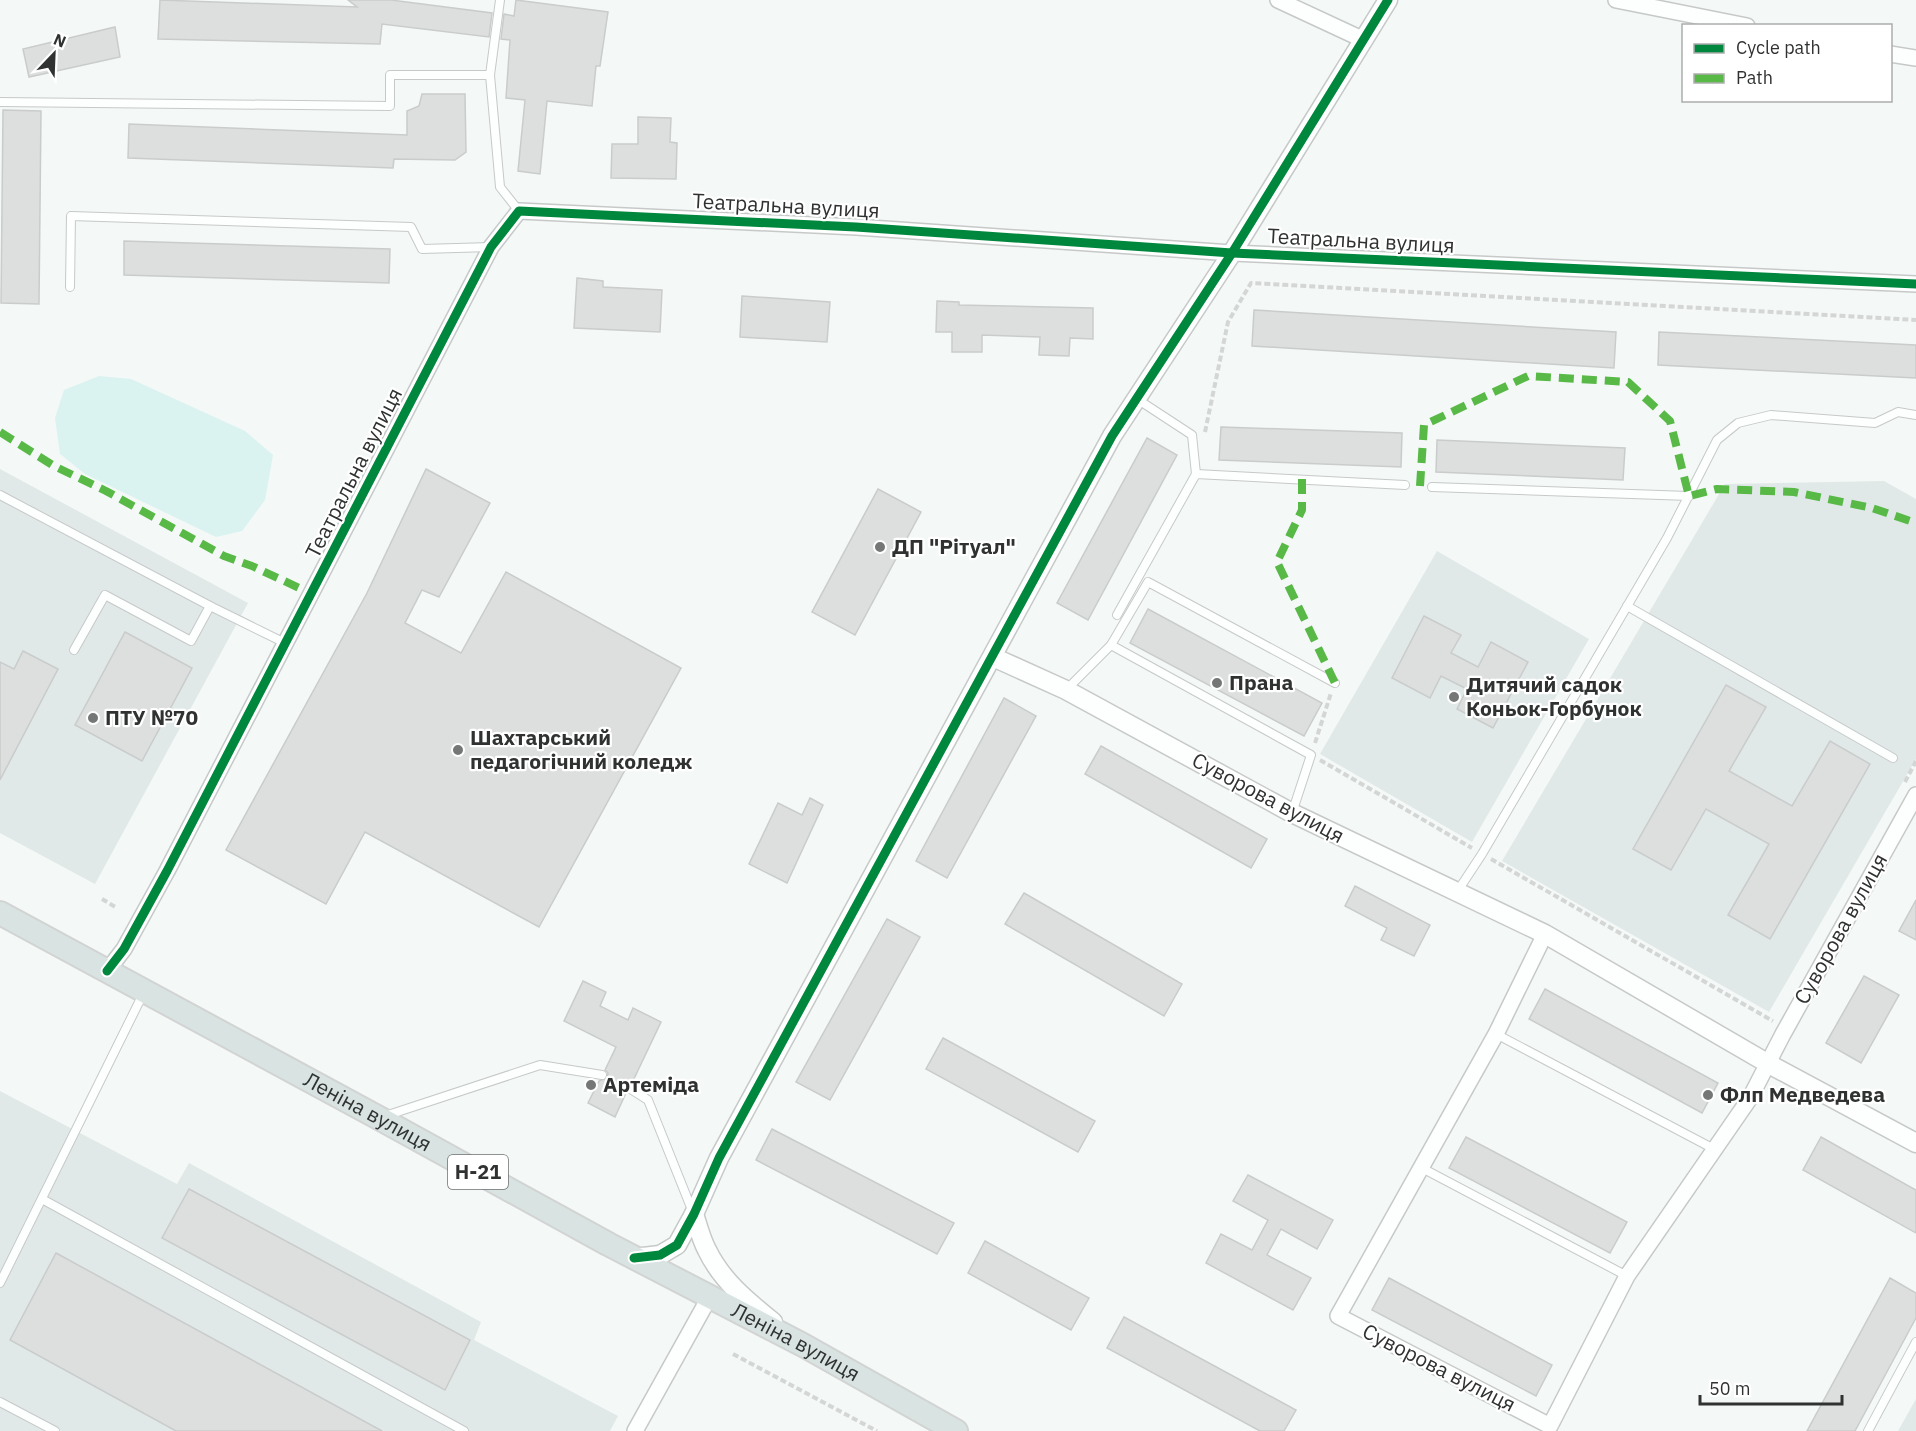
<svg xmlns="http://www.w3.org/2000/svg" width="1916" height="1431" font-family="'IBM Plex Sans',sans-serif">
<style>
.built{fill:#e0e9e8}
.green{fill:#daf3f0}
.building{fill:#dcdfde;stroke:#cacccc;stroke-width:1.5}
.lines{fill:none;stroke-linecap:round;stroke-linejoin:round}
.service-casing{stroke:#c7c9c9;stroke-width:10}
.minor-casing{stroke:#c7c9c9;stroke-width:18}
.tertiary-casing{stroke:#c7c9c9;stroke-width:21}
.primary-casing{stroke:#d2d4d3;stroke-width:26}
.path{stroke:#d4d6d5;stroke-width:4;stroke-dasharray:6 3;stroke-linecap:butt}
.service{stroke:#fdfefe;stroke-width:8}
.minor{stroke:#fdfefe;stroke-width:15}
.tertiary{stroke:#fdfefe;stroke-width:18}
.primary{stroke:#d8e3e2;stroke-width:22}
.quiet{stroke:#58b947;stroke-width:8;stroke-dasharray:15 8;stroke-linecap:butt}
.cycleway-casing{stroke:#fff;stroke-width:13}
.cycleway{stroke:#00873e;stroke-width:9}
.poi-dot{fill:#757777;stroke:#fff;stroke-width:2}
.labels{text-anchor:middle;stroke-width:4.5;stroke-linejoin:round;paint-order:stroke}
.shield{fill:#fff;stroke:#6e7070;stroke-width:1.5}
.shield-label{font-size:20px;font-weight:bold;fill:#303232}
.street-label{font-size:21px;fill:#303232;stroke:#fff}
.poi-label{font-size:21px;font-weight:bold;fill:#303232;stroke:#fff;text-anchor:start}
</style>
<rect width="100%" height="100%" fill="#f4f8f7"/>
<!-- built -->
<g class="built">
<polygon points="0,469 248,603 95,884 0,833"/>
<polygon points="1884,481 1916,499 1916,759 1769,1012 1502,861 1725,484"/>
<polygon points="1437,551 1589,639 1472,842 1320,754"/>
<polygon points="0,1091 177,1184 189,1163 481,1322 474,1340 618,1416 610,1431 0,1431"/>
<polygon points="1916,1399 1916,1431 1898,1431"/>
</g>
<!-- green -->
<polygon class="green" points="99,376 131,379 245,431 273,455 265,500 242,531 216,537 85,474 60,454 55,418 64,390"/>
<!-- building -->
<g class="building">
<polygon points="160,0 357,7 348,0 391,0 492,13 489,37 382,24 380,44 158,39"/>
<polygon points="516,0 608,12 600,66 596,66 592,106 547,101 540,174 518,171 525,100 506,98 510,40 501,39 504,14 514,16"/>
<polygon points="115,27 120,57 29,77 23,49"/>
<polygon points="422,94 465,94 466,152 455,160 394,159 393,168 128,158 129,124 407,135 407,111 419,106"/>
<polygon points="3,110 41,111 39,304 1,303"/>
<polygon points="638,117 671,118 670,142 677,143 676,179 611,178 612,144 638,144"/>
<polygon points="124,241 390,249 389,283 124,275"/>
<polygon points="577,278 603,281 603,287 662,290 660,332 574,328"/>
<polygon points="742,296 830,302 827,342 740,337"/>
<polygon points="937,301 959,302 959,305 1093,308 1093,339 1070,338 1069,356 1039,355 1040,337 982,335 982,352 952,352 952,332 936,332"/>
<polygon points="1254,310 1616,332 1614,368 1252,346"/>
<polygon points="1659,332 1916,345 1916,378 1658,365"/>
<polygon points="1221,427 1402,433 1401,467 1219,460"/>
<polygon points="1147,438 1177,455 1088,620 1057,603"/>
<polygon points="1437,440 1625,448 1623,480 1436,472"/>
<polygon points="426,469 490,503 439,597 422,590 405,623 461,653 506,572 681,668 539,927 365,832 326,904 226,850 367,593"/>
<polygon points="878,489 921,512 855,635 812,612"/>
<polygon points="1148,609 1322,703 1304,736 1130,643"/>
<polygon points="1424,616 1461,635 1451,653 1478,667 1491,642 1528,662 1493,728 1457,709 1467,689 1441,676 1430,698 1392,678"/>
<polygon points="125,632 192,668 142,761 75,725"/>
<polygon points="23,651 58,669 0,780 0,662 14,669"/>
<polygon points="1726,685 1766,707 1729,771 1792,806 1830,741 1870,764 1770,939 1728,915 1769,844 1706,809 1671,870 1633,849"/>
<polygon points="1004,698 1036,716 947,878 916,861"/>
<polygon points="1101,746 1267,839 1251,868 1085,774"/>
<polygon points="810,798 823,805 787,883 749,864 778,803 802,815"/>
<polygon points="1355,886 1430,925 1414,956 1381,940 1387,928 1345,906"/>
<polygon points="1024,893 1182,984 1164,1016 1005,924"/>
<polygon points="1916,900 1916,940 1899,931"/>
<polygon points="887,919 920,937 830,1100 796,1082"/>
<polygon points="1864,976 1899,995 1861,1063 1826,1043"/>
<polygon points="583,981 606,992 600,1006 628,1020 633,1008 661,1022 632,1083 627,1082 624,1085 623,1090 626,1093 615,1117 588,1103 599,1081 607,1078 608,1073 605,1070 616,1047 564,1021"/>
<polygon points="1545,989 1718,1083 1702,1113 1529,1019"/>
<polygon points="943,1038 1095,1121 1078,1152 926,1069"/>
<polygon points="772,1129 954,1223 937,1254 756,1160"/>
<polygon points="1466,1137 1627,1222 1610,1253 1449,1168"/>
<polygon points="1821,1137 1916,1190 1916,1233 1803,1170"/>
<polygon points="1248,1175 1333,1220 1317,1249 1281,1229 1267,1255 1311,1278 1293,1310 1206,1263 1221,1234 1252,1250 1268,1220 1233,1201"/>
<polygon points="189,1189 470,1340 445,1390 162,1238"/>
<polygon points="985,1241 1089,1298 1071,1330 968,1273"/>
<polygon points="56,1253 382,1431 176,1431 10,1340"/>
<polygon points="1389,1278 1552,1365 1536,1396 1372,1310"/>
<polygon points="1890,1278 1916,1293 1916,1318 1855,1431 1807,1431"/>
<polygon points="1124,1317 1296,1410 1284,1431 1260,1431 1107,1348"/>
</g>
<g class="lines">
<!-- service casing -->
<g class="service-casing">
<g id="service">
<polyline points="500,0 490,75 500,187 519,211"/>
<polyline points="0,102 390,106 390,75 490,75"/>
<polyline points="70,287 71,216 411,227 422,249 491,247"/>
<polyline points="1137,399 1192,435 1196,474"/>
<polyline points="1432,487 1689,496"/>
<polyline points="0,495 210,606 285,643"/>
<polyline points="1627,606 1893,758"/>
<polyline points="1117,615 1196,474 1405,485"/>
<polyline points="1111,645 1148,582 1335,683"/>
<polyline points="74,650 105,595 191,641 210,606"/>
<polyline points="1066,690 1111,645 1311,755 1292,813"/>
<polyline points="1457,892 1482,854 1667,538 1717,440 1738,423 1771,415 1875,423 1898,412 1916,415"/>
<polyline points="1496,1034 1714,1149"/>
<polyline points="629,1088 648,1100 692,1210"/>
<polyline points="385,1116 540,1065 602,1075"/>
<polyline points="1420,1167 1627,1276"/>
<polyline points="42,1199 464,1431"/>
<polyline points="0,1283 144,992"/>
<polyline points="0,1402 55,1431"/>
<polyline points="1868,1431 1916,1342"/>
</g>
</g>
<!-- minor casing -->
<g class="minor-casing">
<g id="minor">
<polyline points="1278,0 1364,40"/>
<polyline points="1616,0 1747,26"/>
<polyline points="1890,54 1916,58"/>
<polyline points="1545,934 1496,1034 1338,1316 1550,1426 1627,1276 1750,1098 1783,1034 1916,795"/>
<polyline points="107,971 124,949 167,871 491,247 519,211 856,227 1232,253 1916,284"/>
<polyline points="635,1431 709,1298"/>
</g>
</g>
<!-- tertiary casing -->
<g class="tertiary-casing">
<g id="tertiary">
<polyline points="993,657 1066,690 1292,813 1545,934 1767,1063 1916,1143"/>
<path d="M694,1214C698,1226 701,1239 707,1250C722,1281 747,1301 773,1322"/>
<polyline points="634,1258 660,1255 677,1245 694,1214 719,1158 1112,436 1232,253 1388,0"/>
</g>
</g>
<!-- primary casing -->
<g class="primary-casing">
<g id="primary">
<path id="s1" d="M0,913L379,1118L608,1244L803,1345L956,1431"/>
</g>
</g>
<!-- path -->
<g class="path">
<polyline points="1205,432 1228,322 1251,283 1916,320"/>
<polyline points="1315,743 1331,693"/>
<polyline points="1320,760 1472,848"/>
<polyline points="1905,782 1916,761"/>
<polyline points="1491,859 1773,1021"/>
<polyline points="102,899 117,908"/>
<polyline points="733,1354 877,1431"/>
</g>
<!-- service -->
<use href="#service" class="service"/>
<!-- minor -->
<use href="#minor" class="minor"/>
<!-- tertiary -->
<use href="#tertiary" class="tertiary"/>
<!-- primary -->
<use href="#primary" class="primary"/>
<!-- quiet -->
<g class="quiet">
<polyline points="0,432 54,466 106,491 224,556 252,566 312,594"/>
<polyline points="1302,479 1302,510 1277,562 1335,683"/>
<polyline points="1420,486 1424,425 1528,376 1628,382 1670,421 1689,496 1717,489 1794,492 1872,508 1916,523"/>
</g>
<!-- cycleway casing -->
<g class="cycleway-casing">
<g id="cycleway">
<polyline points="107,971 124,949 167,871 491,247 519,211 856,227 1232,253 1916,284"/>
<polyline points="634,1258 660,1255 677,1245 694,1214 719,1158 1112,436 1232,253 1388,0"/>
</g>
</g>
<!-- cycleway -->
<use href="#cycleway" class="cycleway"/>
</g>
<!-- markers -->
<g class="poi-dot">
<circle cx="880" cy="547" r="6"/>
<circle cx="1217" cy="683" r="6"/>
<circle cx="1454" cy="697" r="6"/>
<circle cx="93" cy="718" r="6"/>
<circle cx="458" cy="750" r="6"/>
<circle cx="591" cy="1085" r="6"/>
<circle cx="1708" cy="1095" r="6"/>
</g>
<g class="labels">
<!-- shield labels -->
<rect class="shield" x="448" y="1155" width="60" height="34" rx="4.5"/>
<g class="shield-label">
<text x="478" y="1179">Н-21</text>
</g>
<!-- street labels -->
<g class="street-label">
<text transform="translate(786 206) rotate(3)" y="7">Театральна вулиця</text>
<text transform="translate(1361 241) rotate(3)" y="7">Театральна вулиця</text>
<text transform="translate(354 473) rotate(-63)" y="7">Театральна вулиця</text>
<text transform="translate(1268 798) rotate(28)" y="7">Суворова вулиця</text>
<text transform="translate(1841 929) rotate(-61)" y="7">Суворова вулиця</text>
<text dy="7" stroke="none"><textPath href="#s1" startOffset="418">Леніна вулиця</textPath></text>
<text dy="7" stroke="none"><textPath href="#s1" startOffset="904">Леніна вулиця</textPath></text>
<text transform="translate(1439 1368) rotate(27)" y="7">Суворова вулиця</text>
</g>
<!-- poi labels -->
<g class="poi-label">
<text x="892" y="554">ДП "Рітуал"</text>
<text x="1229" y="690">Прана</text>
<text x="1466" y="692">Дитячий садок<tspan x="1466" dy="24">Коньок-Горбунок</tspan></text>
<text x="105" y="725">ПТУ №70</text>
<text x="470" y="745">Шахтарський<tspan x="470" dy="24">педагогічний коледж</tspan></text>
<text x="603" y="1092">Артеміда</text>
<text x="1720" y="1102">Флп Медведева</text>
</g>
</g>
<!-- legend -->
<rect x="1682" y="24" width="210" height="78" fill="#ffffff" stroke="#acadad" stroke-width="1.5"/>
<rect x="1694" y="44" width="30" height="9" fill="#00873e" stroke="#acadad" stroke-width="1.5"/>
<text x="1736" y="54" font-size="18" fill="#303232">Cycle path</text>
<rect x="1694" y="74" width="30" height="9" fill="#58b947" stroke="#acadad" stroke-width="1.5"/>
<text x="1736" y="84" font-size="18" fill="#303232">Path</text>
<!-- north arrow -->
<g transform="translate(54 54) rotate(23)" stroke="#ffffff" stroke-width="4.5" paint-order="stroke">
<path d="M0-4.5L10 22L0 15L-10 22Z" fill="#303232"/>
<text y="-9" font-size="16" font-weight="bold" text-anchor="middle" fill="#303232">N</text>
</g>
<!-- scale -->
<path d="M1700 1395v9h142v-9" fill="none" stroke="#303232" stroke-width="3"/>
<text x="1709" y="1395" font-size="18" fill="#303232" stroke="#ffffff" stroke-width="4.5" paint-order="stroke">50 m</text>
</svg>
